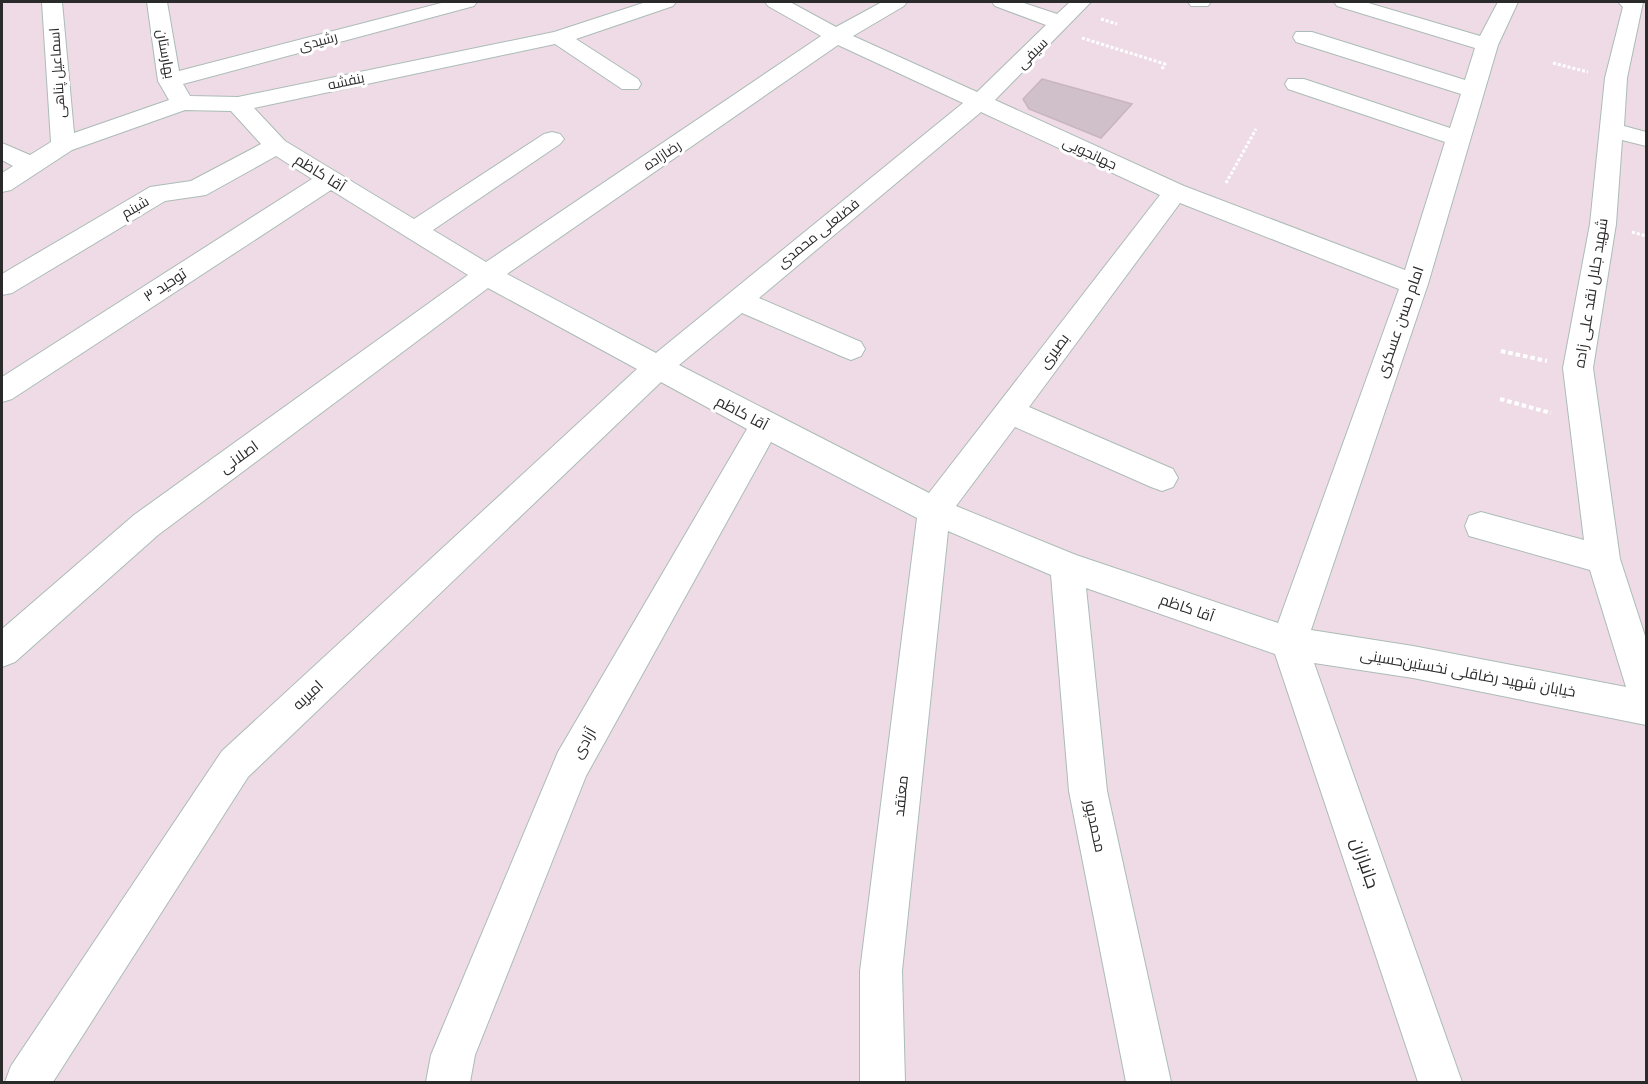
<svg xmlns="http://www.w3.org/2000/svg" width="1648" height="1084" font-family="'PT Sans',Cairo,sans-serif">
<style>
.building{fill:#cfc0c9;stroke:#c9b4c0;stroke-width:1.5}
.lines{fill:none;stroke-linecap:round;stroke-linejoin:round}
.minor-casing{stroke:#abbcb6;stroke-width:2}
.path-far1{stroke:#fff;stroke-width:3;stroke-dasharray:3 2;stroke-linecap:butt}
.path{stroke:#fff;stroke-width:4;stroke-dasharray:4.5 3;stroke-linecap:butt}
.minor{fill:#fff;fill-rule:evenodd}
.labels{text-anchor:middle;stroke-width:6;stroke-linejoin:round;paint-order:stroke}
.far-street-label{font-size:14px;fill:#2a2a2a;stroke:#fff}
.street-label{font-size:15px;fill:#2a2a2a;stroke:#fff}
.near-street-label{font-size:18px;fill:#2a2a2a;stroke:#fff}
</style>
<rect width="100%" height="100%" fill="#eedbe6"/>
<!-- building -->
<polygon class="building" points="1042,79 1132,104 1101,138 1029,109 1023,99"/>
<g class="lines">
<!-- minor casing -->
<g class="minor-casing">
<g id="minor">
<path d="M42,2H62L74,133L169,100L158,81L147,2H167L179,71L445,2H477L474,6L183,84L190,96L238,97L554,32L646,2H676L673,6L576,39L638,79L641,84L638,89H622L555,44L254,108L285,141L414,219L544,134L552,132L560,134L564,139L560,144L433,230L486,262L821,36L768,6L765,2H790L836,27L882,2H907L904,6L853,36L977,92L1046,25L995,6L992,2H1021L1057,14L1070,2H1091L995,100L1184,186L1405,270L1445,142L1288,89L1285,84L1288,79H1304L1450,128L1461,94L1296,42L1293,37L1296,32H1312L1465,80L1475,48L1337,6L1334,2H1365L1480,36L1498,2H1518L1498,45L1428,284L1311,630L1413,646L1626,687L1590,570L1469,536L1465,526L1469,516L1481,512L1584,540L1563,368L1590,224L1605,78L1623,7L1618,2H1643L1627,78L1624,126L1646,132V146L1622,140L1616,224L1593,368L1620,559L1646,639V725L1413,678L1314,663L1462,1082H1418L1275,654L1086,588L1107,791L1171,1082H1126L1069,791L1051,575L948,531L902,971L905,1082H860V971L917,518L771,442L586,776L475,1055L470,1082H426L431,1055L558,752L747,429L661,382L248,777L53,1082H5L11,1066L222,751L637,369L488,288L158,535L15,662L2,667V629L134,515L468,275L331,190L12,399L2,402V377L312,179L276,156L206,195L165,201L12,293L2,295V274L150,187L191,181L261,144L231,111L185,110L72,150L11,190L2,192V173L13,166L2,160V143L30,155L51,142ZM838,45L963,103L656,353L507,274ZM981,112L1160,195L929,493L679,365L742,313L841,356L851,360L861,356L865,349L861,342L759,298ZM1180,203L1399,289L1278,623L1076,555L956,506L1015,427L1151,487L1162,491L1173,487L1178,478L1173,469L1029,407Z"/>
<polygon points="1188,2 1211,2 1208,6 1191,6"/>
</g>
</g>
<!-- path-far1 -->
<g class="path-far1">
<polyline points="1101,19 1117,24"/>
<polyline points="1082,38 1165,64 1162,69"/>
<polyline points="1553,63 1588,72"/>
<polyline points="1226,183 1256,129"/>
<polyline points="1632,232 1646,236"/>
</g>
<!-- path -->
<g class="path">
<polyline points="1501,351 1547,361"/>
<polyline points="1500,399 1551,413"/>
</g>
<!-- minor -->
<use href="#minor" class="minor"/>
</g>
<g class="labels">
<!-- far-street labels -->
<g class="far-street-label">
<text transform="translate(318 41) rotate(-15)" y="5">رشیدی</text>
<text transform="translate(1032 53) rotate(-45)" y="5">سیفی</text>
<text transform="translate(166 54) rotate(80)" y="5">بهارستان</text>
<text transform="translate(57 73) rotate(-94)" y="5">اسماعیل پناهی</text>
<text transform="translate(346 81) rotate(-12)" y="5">بنفشه</text>
<text transform="translate(1090 153) rotate(25)" y="5">جهانجویی</text>
<text transform="translate(662 155) rotate(-34)" y="5">رضازاده</text>
<text transform="translate(135 207) rotate(-30)" y="5">شبنم</text>
<text transform="translate(818 233) rotate(-39)" y="5">فضلعلی محمدی</text>
</g>
<!-- street labels -->
<g class="street-label">
<text transform="translate(320 173) rotate(32)" y="5">آقا کاظم</text>
<text transform="translate(165 285) rotate(-33)" y="5">توحید ۳</text>
<text transform="translate(1591 293) rotate(-81)" y="5">شهید جلال نقد علی زاده</text>
<text transform="translate(1400 322) rotate(-71)" y="5">امام حسن عسکری</text>
<text transform="translate(1054 351) rotate(-53)" y="5">بصیری</text>
<text transform="translate(742 413) rotate(28)" y="5">آقا کاظم</text>
<text transform="translate(239 457) rotate(-36)" y="5">اصلانی</text>
<text transform="translate(1187 608) rotate(19)" y="5">آقا کاظم</text>
<text transform="translate(1468 673) rotate(10)" y="5">خیابان شهید رضاقلی نخستین‌حسینی</text>
<text transform="translate(308 695) rotate(-43)" y="5">امیریه</text>
<text transform="translate(584 743) rotate(-60)" y="5">آزادی</text>
<text transform="translate(901 796) rotate(-84)" y="5">معتقد</text>
<text transform="translate(1095 826) rotate(78)" y="5">محمدپور</text>
</g>
<!-- near-street labels -->
<g class="near-street-label">
<text transform="translate(1365 863) rotate(71)" y="6">جانبازان</text>
</g>
</g>
<!-- border -->
<rect width="1648" height="1084" fill="none" stroke="#2a2a2a" stroke-width="6"/>
</svg>
